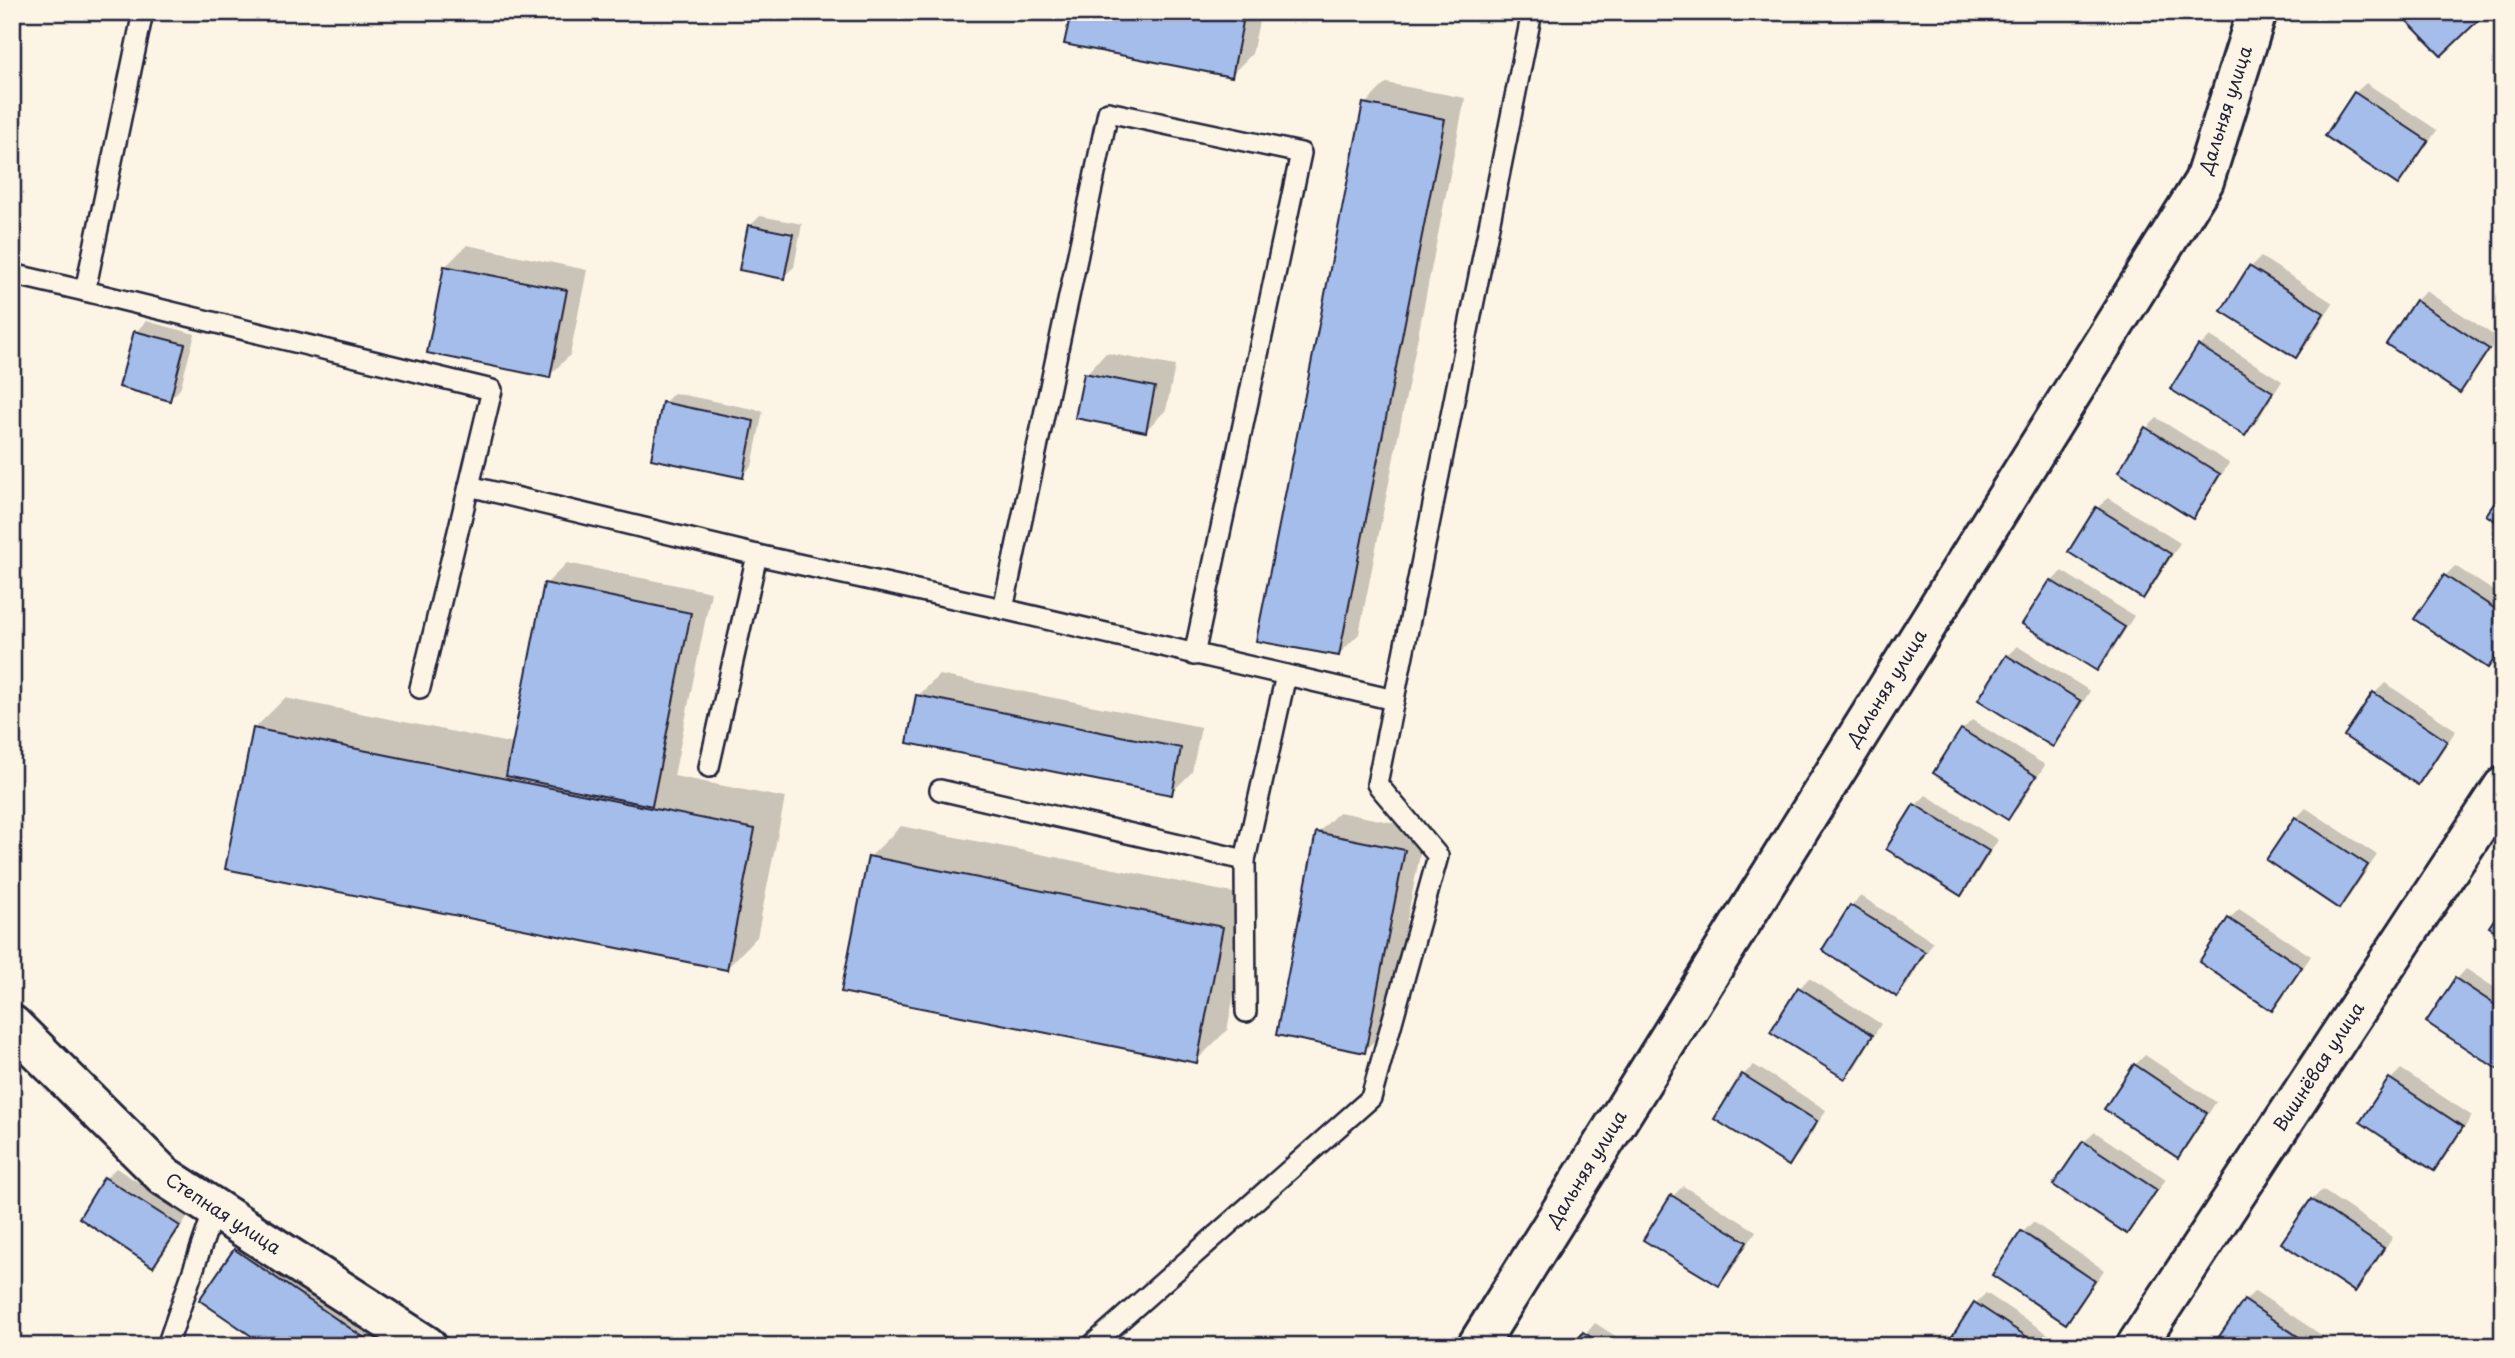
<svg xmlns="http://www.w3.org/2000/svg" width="2515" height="1358" font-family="'Playpen Sans',sans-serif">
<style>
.shadow{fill:#0003}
.building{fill:#a5bdea;stroke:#22223b;stroke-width:2}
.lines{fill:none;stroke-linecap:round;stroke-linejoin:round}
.lane-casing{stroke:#22223b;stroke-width:24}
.street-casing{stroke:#22223b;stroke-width:44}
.lane{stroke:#fcf5e5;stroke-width:19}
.street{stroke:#fcf5e5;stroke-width:38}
.labels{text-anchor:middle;stroke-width:6;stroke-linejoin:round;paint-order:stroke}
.street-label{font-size:18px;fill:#22223b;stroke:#fcf5e5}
</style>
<rect width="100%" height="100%" fill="#fcf5e5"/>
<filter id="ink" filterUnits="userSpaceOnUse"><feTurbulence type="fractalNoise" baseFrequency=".0143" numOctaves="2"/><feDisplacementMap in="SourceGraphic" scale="14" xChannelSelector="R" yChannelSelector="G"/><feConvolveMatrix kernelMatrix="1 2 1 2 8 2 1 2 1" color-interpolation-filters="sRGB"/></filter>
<g filter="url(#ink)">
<!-- shadow -->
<g class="shadow">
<polygon points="1072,12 1261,12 1252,54 1231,75"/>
<polygon points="1386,83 1465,98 1359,634 1338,655 1365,104"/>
<polygon points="2366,83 2437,130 2408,173 2398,183 2327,136 2355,93"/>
<polygon points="760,216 802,224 794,267 783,277 750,226"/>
<polygon points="467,245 587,270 570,355 549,376 446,266"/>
<polygon points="2261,257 2333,303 2306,346 2296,356 2251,267"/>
<polygon points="2426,291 2498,338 2469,380 2459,390 2416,301"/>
<polygon points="146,321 195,334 180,389 170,399 136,332"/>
<polygon points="2210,336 2282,381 2255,424 2245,434 2173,389 2200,346"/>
<polygon points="1106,353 1175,366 1166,410 1145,431 1086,374"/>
<polygon points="674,393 763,411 752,466 742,476 664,403"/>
<polygon points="2157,418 2229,463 2202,506 2192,517 2120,471 2147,428"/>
<polygon points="2108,498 2180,543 2153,586 2143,596 2071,551 2098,508"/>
<polygon points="567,563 711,592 674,776 785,798 757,937 727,968 254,729 285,698 514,744 546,584"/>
<polygon points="2455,566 2503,597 2503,648 2488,666 2417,618 2445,576"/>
<polygon points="2062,571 2134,616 2107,659 2097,669 2025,624 2052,581"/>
<polygon points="2017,646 2090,691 2063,734 2053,744 2007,656"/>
<polygon points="939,675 1201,727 1192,772 1171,793 918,696"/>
<polygon points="2385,683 2456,730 2428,773 2418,783 2375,693"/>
<polygon points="1972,720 2045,765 2018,808 2007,818 1935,773 1962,730"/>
<polygon points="1926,795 1998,840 1971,883 1961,893 1889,848 1916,805"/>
<polygon points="2306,808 2377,855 2349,897 2339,907 2268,860 2296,818"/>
<polygon points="1339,812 1425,829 1385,1030 1364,1051 1318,833"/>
<polygon points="901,826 1253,897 1227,1030 1196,1061 870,857"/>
<polygon points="1861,896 1933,942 1907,985 1896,995 1851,906"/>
<polygon points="2239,909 2311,956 2282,999 2272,1009 2229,919"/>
<polygon points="2466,969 2503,993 2503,1066 2456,980"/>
<polygon points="1809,978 1881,1024 1855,1067 1844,1077 1799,989"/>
<polygon points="2145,1055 2216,1102 2188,1145 2178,1155 2135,1065"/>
<polygon points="1754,1065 1826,1110 1799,1154 1789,1164 1743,1075"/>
<polygon points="2401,1069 2472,1116 2444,1159 2433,1169 2362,1121 2391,1079"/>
<polygon points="2095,1132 2166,1179 2137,1222 2127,1232 2056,1184 2084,1142"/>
<polygon points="116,1168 189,1215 163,1255 152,1265 106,1178"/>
<polygon points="1683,1186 1756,1231 1729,1274 1719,1284 1646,1239 1673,1196"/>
<polygon points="2322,1190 2393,1237 2365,1280 2355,1290 2312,1200"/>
<polygon points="2033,1222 2104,1270 2076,1312 2066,1322 2022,1233"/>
<polygon points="246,1240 401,1346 269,1346 236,1250"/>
<polygon points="2255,1291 2326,1338 2321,1346 2220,1346 2217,1344 2245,1301"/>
<polygon points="1986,1293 2057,1340 2053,1346 1948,1345 1976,1303"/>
<polygon points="1595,1323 1631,1346 1576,1346"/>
</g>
<!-- building -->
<g class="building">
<polygon points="1071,12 1193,12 1243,22 1232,77 1064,44"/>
<polygon points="2410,12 2487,12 2441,56 2404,18"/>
<polygon points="2354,92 2428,141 2398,185 2325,136"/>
<polygon points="1363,103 1445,119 1339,656 1256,641"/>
<polygon points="748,225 793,234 784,279 739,270"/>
<polygon points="444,266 567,290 550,378 427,353"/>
<polygon points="2249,266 2324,313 2296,358 2221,311"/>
<polygon points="2415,300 2489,349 2460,393 2386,344"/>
<polygon points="134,331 185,344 170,401 119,387"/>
<polygon points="2198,345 2273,392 2245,436 2170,389"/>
<polygon points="1084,373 1155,387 1146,432 1075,418"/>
<polygon points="662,402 754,421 743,478 651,459"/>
<polygon points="2145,427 2220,474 2193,519 2118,472"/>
<polygon points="2503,491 2503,526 2486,515"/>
<polygon points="2096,507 2171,554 2143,599 2068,552"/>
<polygon points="2444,575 2503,614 2503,646 2488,668 2414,619"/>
<polygon points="2050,580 2125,627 2097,671 2022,624"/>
<polygon points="544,583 691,613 652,806 506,776"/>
<polygon points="2006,655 2081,701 2053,747 1978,700"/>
<polygon points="2373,692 2447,741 2418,785 2344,736"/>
<polygon points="916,695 1181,748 1172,795 907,743"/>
<polygon points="253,728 755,829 727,970 225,869"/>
<polygon points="1961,729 2036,776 2008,820 1933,773"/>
<polygon points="1914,804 1989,851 1961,896 1886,849"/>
<polygon points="2295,817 2368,865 2339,909 2266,860"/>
<polygon points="1316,832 1405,850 1365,1053 1276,1035"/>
<polygon points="868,856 1223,927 1197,1063 841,992"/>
<polygon points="1850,905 1925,952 1897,997 1822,950"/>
<polygon points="2503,906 2503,936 2489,927"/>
<polygon points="2228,918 2302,967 2272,1011 2199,962"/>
<polygon points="2455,978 2503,1010 2503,1067 2500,1071 2426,1022"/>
<polygon points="1798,987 1873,1035 1845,1079 1770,1032"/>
<polygon points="2134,1064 2207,1113 2178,1158 2104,1109"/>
<polygon points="1742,1074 1817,1121 1789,1166 1714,1119"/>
<polygon points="2389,1078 2463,1127 2434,1171 2360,1122"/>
<polygon points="2083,1141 2157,1190 2127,1234 2053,1185"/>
<polygon points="104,1177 180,1226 153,1267 79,1218"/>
<polygon points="1671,1195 1747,1242 1719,1286 1643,1240"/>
<polygon points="2311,1199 2384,1248 2355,1292 2281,1243"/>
<polygon points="2021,1231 2095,1281 2066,1324 1992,1275"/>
<polygon points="234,1249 376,1346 266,1346 199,1300"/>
<polygon points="2244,1300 2312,1346 2214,1344"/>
<polygon points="1974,1302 2041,1346 1946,1346"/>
<polygon points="1583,1332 1605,1346 1574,1346"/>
</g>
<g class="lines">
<!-- lane casing -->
<g class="lane-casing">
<g id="lane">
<polyline points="12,274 85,291 143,12"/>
<polyline points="85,291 492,390 469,486 757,555 1003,609 1394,700"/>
<polyline points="1003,609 1108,112 1301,153 1194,655"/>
<polyline points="420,688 469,486"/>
<polyline points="709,767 757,555"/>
<polyline points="940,790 1245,860 1286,675"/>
<polyline points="1245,860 1246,1012"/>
<polyline points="167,1346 214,1210"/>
<polyline points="1091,1346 1371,1098 1438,856 1377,784 1532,12"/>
</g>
</g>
<!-- street casing -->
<g class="street-casing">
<g id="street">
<polyline points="12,1025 164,1176 427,1346"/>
<polyline points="1477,1346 2204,181 2257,12"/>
<polyline points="2136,1346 2503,787"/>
</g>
</g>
<!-- lane -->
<use href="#lane" class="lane"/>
<!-- street -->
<use href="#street" class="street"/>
</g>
</g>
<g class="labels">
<!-- street labels -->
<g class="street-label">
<text transform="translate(2226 110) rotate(-72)" y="6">Дальняя улица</text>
<text transform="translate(1887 688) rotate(-58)" y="6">Дальняя улица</text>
<text transform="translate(2319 1067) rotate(-57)" y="6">Вишнёвая улица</text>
<text transform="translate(1587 1169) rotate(-58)" y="6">Дальняя улица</text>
<text transform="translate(223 1214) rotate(33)" y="6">Степная улица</text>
</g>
</g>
<!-- margin -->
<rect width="2515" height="1358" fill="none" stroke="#fcf5e5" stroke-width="42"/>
<rect x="21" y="21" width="2473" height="1316" fill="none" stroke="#22223b" stroke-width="2.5" filter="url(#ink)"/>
</svg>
